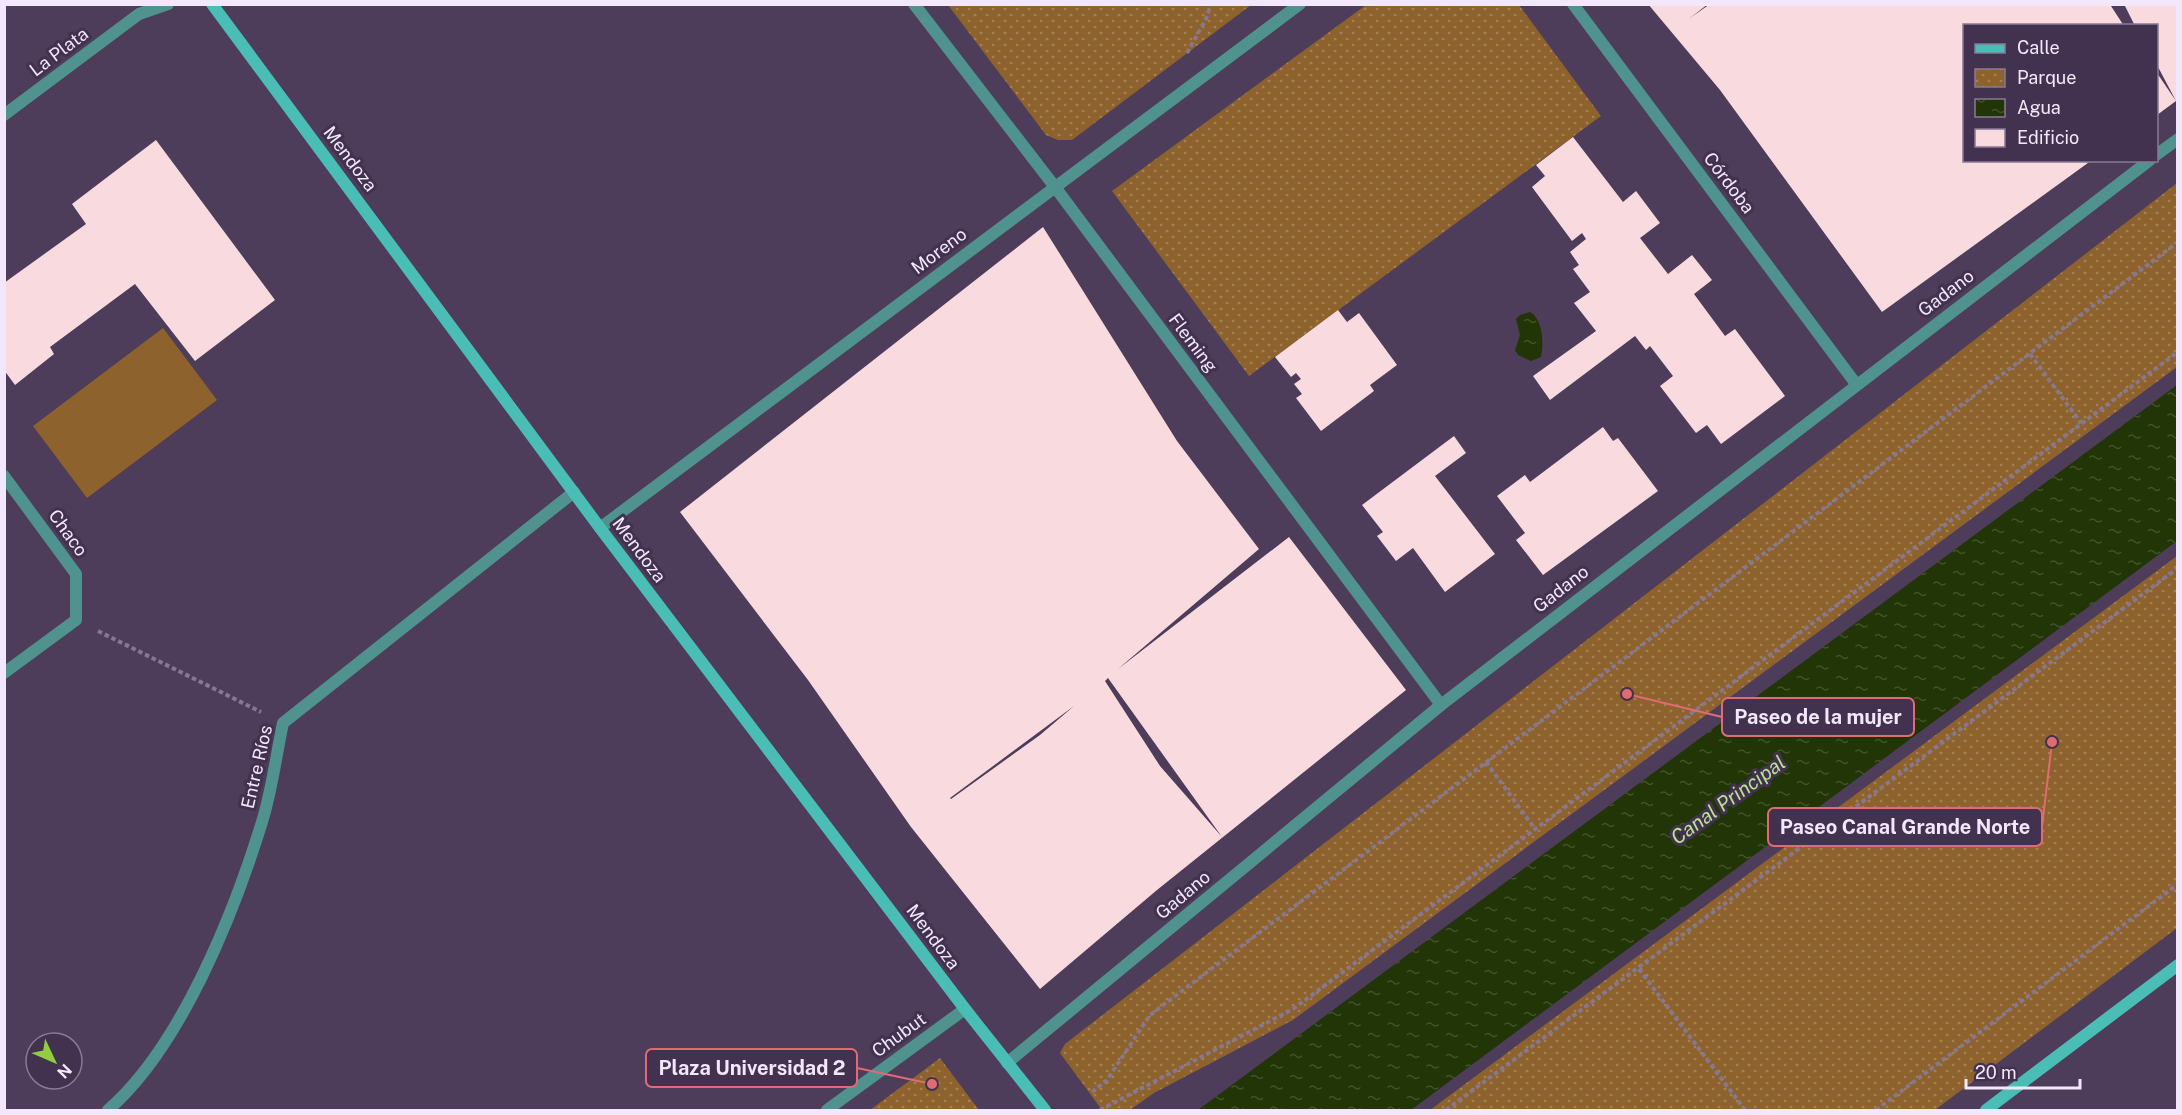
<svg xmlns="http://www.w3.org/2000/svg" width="2182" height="1115" font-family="'Public Sans',sans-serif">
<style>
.park{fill:url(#park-dots)}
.pitch{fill:#8d622c}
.water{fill:url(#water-ripples)}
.building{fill:#f9dbdf;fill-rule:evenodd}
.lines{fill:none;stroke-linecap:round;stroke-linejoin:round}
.path{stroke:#877892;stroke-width:4;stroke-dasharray:4.5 3;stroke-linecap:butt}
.minor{stroke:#50928d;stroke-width:12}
.tertiary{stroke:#50928d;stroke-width:12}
.secondary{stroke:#4abdb6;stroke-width:12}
.labels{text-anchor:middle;stroke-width:6;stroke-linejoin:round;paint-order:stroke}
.street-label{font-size:18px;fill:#f3e8fb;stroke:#42314f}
.water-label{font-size:20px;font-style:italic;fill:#b9e38d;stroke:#42314f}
.leader{fill:none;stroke:#e06b72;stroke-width:2}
.callout-dot{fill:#e06b72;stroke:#42314f;stroke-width:2}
.callout{fill:#42314f;stroke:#e06b72;stroke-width:2}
.callout-label{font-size:20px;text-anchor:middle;font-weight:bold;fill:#f3e8fb}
</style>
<defs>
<pattern id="park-dots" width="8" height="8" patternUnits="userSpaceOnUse" patternTransform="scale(1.5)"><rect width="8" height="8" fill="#8d622c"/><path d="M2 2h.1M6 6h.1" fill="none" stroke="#a38056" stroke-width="1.8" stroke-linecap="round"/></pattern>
<pattern id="water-ripples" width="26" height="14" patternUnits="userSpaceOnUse" patternTransform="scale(1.5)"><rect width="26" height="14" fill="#213506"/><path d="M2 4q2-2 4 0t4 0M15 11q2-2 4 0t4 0" fill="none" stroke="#42522b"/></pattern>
</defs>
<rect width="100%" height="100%" fill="#4d3c5a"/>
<!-- park -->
<g class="park">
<polygon points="948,5 1251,5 1072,140 1058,140 1046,135"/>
<polygon points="1366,5 1519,5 1601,116 1249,376 1112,191"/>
<polygon points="2177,183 2177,367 1293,1020 1154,1093 1130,1110 1102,1110 1060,1053 1065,1044"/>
<polygon points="2177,556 2177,928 1935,1110 1430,1110"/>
<polygon points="940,1058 979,1110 870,1110"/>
</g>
<!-- pitch -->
<polygon class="pitch" points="163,328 217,400 87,498 33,426"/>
<!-- water -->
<g class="water">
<path d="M1530,312C1543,319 1544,344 1541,357L1531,361L1518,355L1515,350L1520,335L1516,319L1520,315Z"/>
<polygon points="2177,385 2177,541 1411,1110 1198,1110"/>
</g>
<!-- building -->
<g class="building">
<polygon points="1648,4 1708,4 1690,18 1710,4 2114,4 2111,6 2124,26 1964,26 1964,160 2092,160 1882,312 1720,90"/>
<polygon points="2124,4 2178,4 2178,100 2176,101 2157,115 2157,73 2176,101 2157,65 2157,26 2135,26"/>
<polygon points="1573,137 1623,202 1636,191 1660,223 1640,238 1668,274 1692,255 1712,280 1694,294 1725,336 1735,329 1785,396 1721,444 1707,425 1696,433 1660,386 1673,376 1650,346 1646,350 1635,336 1550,400 1533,376 1596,331 1574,303 1590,292 1573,269 1579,265 1570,252 1586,239 1582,233 1572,241 1532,187 1545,176 1536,165"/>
<polygon points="156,140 275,300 195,361 135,284 50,347 54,354 15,385 4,370 4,283 86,224 72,204"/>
<path d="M1043,227L1177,441L1259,549L1118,669L1289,537L1406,690L1157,890L1040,989L911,827L808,680L680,512ZM1108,678L1222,837L1160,766L1105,681ZM1074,706L1040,735L951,799L950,798Z"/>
<polygon points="1338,310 1347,322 1359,313 1397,365 1370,385 1374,391 1321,431 1296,398 1302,394 1294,384 1301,379 1296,373 1291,377 1275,357"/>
<polygon points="1603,427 1613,441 1618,438 1658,491 1543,575 1516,540 1525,533 1497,496 1525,475 1530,482"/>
<polygon points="1454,436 1466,453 1435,476 1495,554 1445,592 1413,548 1396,561 1377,536 1383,532 1362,505"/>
</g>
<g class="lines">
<!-- path -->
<g class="path">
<polyline points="1187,53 1206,19 1211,4"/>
<polyline points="2030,354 2081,423"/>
<polyline points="98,631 261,712"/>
<polyline points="1486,762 1535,829"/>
<polyline points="1639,969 1745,1110"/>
<polyline points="1092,1092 1107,1080 1150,1015 2178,242"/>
<polyline points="1100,1110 1293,1009 2178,352"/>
<polyline points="1446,1110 2178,568"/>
<polyline points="1876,1110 2178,884"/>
</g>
<!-- minor -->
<g class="minor">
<polyline points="914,4 1055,187 1441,705"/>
<polyline points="1573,4 1856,384"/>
<polyline points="2156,155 2178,139"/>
<polyline points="4,476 76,574 76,620 4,673"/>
<polyline points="600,528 1300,4"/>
<polyline points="1007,1063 1441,705 2150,160"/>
<path d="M108,1110C181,1047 234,913 262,822C272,790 276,756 283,723L574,492"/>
<polyline points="827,1110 965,1009"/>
</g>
<!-- tertiary -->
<polyline class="tertiary" points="4,115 139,14 168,4"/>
<!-- secondary -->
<g class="secondary">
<polyline points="212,4 600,528 965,1009 1045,1110"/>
<polyline points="1986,1110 2178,965"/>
</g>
</g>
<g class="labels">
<!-- street labels -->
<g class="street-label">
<text transform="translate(59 52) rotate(-37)" y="6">La Plata</text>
<text transform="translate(350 159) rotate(53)" y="6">Mendoza</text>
<text transform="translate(1729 183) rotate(53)" y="6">Córdoba</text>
<text transform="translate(939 251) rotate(-37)" y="6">Moreno</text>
<text transform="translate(1946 293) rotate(-37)" y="6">Gadano</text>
<text transform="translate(1193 343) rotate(53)" y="6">Fleming</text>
<text transform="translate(68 533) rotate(54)" y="6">Chaco</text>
<text transform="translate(639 550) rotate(53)" y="6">Mendoza</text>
<text transform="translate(1561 589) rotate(-38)" y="6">Gadano</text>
<text transform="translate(257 767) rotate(-77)" y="6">Entre Ríos</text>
<text transform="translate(1183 895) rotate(-40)" y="6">Gadano</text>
<text transform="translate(933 937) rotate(53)" y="6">Mendoza</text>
<text transform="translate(899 1035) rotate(-36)" y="6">Chubut</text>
</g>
<!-- water labels -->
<g class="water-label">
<text transform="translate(1728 800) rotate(-36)" y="7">Canal Principal</text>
</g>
</g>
<!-- callouts -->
<path class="leader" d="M1627 694L1722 717M2052 742L2042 827M932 1084L857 1068"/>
<g class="callout-dot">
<circle cx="1627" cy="694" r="6"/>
<circle cx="2052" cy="742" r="6"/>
<circle cx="932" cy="1084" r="6"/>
</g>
<g class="callout">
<rect x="1722" y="698" width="192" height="38" rx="6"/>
<rect x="1768" y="808" width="274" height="38" rx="6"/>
<rect x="646" y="1049" width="211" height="38" rx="6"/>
</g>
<g class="callout-label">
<text x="1818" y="724">Paseo de la mujer</text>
<text x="1905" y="834">Paseo Canal Grande Norte</text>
<text x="752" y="1075">Plaza Universidad 2</text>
</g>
<!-- border -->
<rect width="2182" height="1115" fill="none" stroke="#f3e8fb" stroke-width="12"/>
<!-- legend -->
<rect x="1963" y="24" width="195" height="138" fill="#42314f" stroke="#897a94" stroke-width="1.5"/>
<rect x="1975" y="44" width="30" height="9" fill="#4abdb6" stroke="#897a94" stroke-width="1.5"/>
<text x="2017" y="54" font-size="18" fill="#f3e8fb">Calle</text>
<rect x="1975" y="69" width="30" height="18" fill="url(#park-dots)" stroke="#897a94" stroke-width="1.5"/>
<text x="2017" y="84" font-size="18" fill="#f3e8fb">Parque</text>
<rect x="1975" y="99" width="30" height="18" fill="url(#water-ripples)" stroke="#897a94" stroke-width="1.5"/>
<text x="2017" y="114" font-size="18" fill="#f3e8fb">Agua</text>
<rect x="1975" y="129" width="30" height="18" fill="#f9dbdf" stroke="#897a94" stroke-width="1.5"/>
<text x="2017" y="144" font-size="18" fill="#f3e8fb">Edificio</text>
<!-- north arrow -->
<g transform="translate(54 1061) rotate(134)"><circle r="28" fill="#42314f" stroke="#897a94" stroke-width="1.5"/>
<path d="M0-4.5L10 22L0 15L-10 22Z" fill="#90cd40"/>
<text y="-9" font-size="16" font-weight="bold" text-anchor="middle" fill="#f3e8fb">N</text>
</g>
<!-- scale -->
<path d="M1966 1079v9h114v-9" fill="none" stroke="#f3e8fb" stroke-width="3"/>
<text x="1975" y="1079" font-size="18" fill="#f3e8fb" stroke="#42314f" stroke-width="4.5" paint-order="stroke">20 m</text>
</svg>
